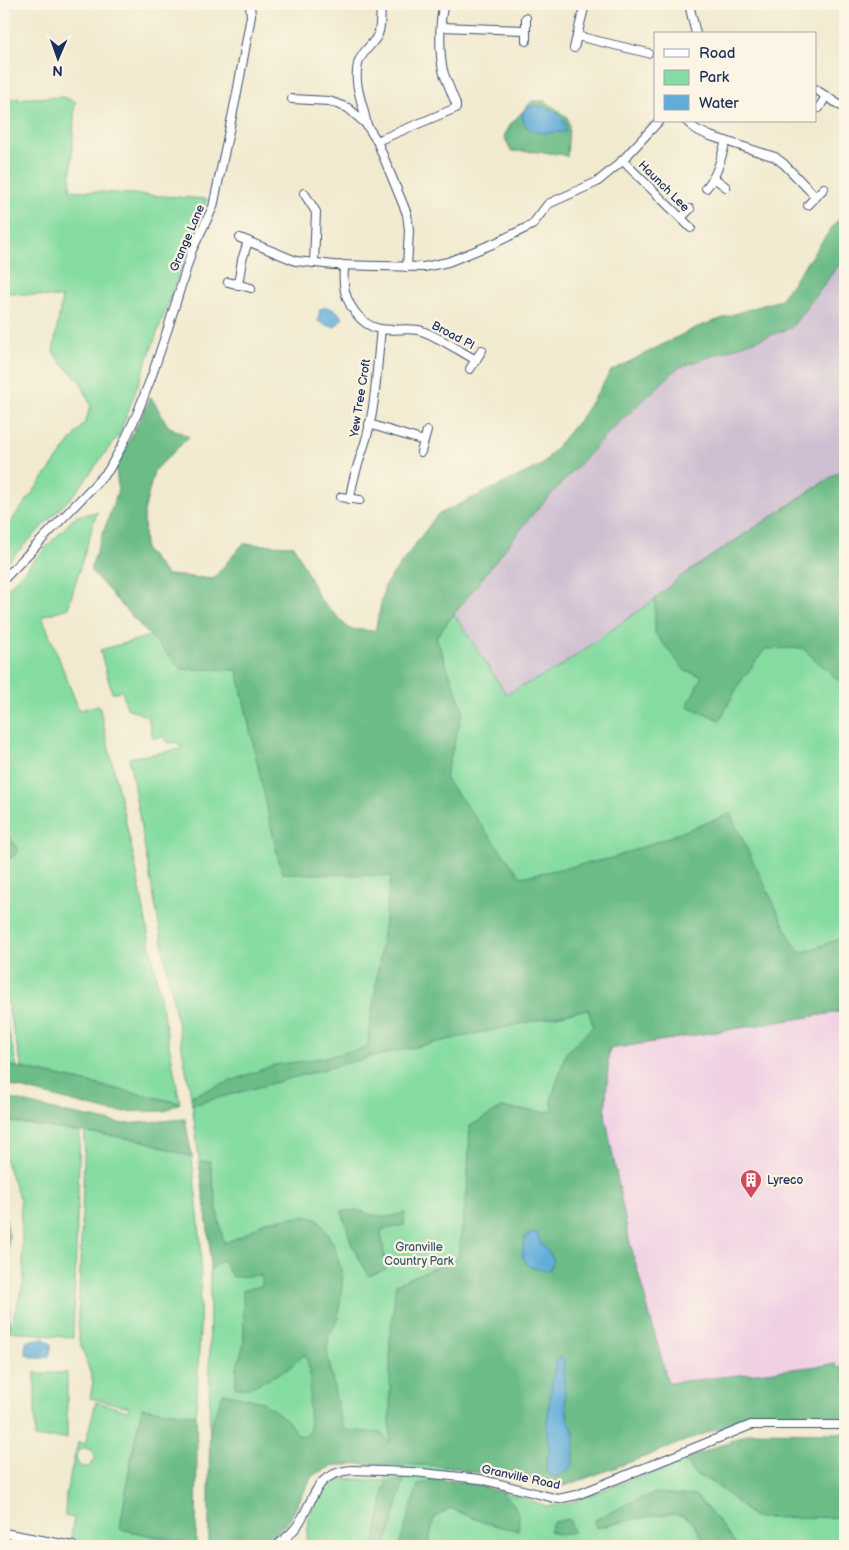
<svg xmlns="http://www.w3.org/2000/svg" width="849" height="1550" font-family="'Balsamiq Sans',sans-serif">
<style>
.built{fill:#f0d0e4}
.industrial{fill:#cebed1}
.green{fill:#85dca1;stroke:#508680;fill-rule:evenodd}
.forest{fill:#6cbc87;stroke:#447672;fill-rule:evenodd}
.water{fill:#60add9;stroke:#3e6e9c}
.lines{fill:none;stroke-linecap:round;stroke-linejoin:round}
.street-casing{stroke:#3b4b6f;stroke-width:10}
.street{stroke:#fff;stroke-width:8}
.labels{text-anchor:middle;stroke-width:4.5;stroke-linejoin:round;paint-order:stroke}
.street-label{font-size:12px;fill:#1b2f5e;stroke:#fcf5e5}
.poi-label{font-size:12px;fill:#1b2f5e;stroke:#fcf5e5;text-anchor:start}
.park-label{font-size:12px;fill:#365a6f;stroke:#fcf5e5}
</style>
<rect width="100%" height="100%" fill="#fcf5e5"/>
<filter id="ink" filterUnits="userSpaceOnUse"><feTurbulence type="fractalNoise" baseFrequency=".02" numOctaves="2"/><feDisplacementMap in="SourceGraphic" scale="10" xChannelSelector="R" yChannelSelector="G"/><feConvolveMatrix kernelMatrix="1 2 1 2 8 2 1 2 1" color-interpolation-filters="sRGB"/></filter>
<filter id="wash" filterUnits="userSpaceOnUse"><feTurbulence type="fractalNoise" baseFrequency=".0096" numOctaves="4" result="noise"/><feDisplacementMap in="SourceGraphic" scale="20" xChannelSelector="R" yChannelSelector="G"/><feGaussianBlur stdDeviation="1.12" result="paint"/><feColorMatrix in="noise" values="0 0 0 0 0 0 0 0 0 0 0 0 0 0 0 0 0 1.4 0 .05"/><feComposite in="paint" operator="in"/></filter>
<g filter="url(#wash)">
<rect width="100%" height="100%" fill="#f1eacf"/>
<!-- built -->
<polygon class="built" points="845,1011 845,1367 837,1368 835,1364 668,1383 628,1235 605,1115 609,1049"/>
<!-- industrial -->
<polygon class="industrial" points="845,257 845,468 680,577 655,599 557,669 506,694 454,614 532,515 611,430 678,368 791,328"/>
<!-- green -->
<g class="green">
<polygon points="4,46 8,99 62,97 75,101 70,190 207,199 120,433 77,491 4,566 4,531 85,422 91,406 80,381 62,364 53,352 62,298 4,292"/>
<path d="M845,468V1011L609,1049L605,1115L628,1235L649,1455L556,1489L446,1466L434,1517L450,1508L483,1522L517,1531C520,1508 516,1506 499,1491L524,1498L546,1506L563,1505L684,1460L693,1473L717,1485L755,1518L840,1517V1546H736L735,1543L714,1516L655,1493L632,1502L595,1520L674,1514L684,1516L692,1521L706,1546H306L310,1511L325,1485L340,1478L385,1481L386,1464L334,1465L312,1476L291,1517L268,1542L209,1546L210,1244L191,1096L146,855L129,758L181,749L178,742L167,743L164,737L153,738L148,717L127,708L122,691L112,693L100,650L150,636L111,594L149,554L167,575L213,579L243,544L294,546L319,598L349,629L463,710L436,637L454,614L506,694L557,669L655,599L680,577Z"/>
<polygon points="97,512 68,608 42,616 79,710 99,705 135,863 180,1103 22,1068 4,990 4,592 76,516"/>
<polygon points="4,1012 17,1067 4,1065"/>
<polygon points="4,1121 80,1132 73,1338 9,1331 24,1281 20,1200 4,1156"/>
<path d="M85,1132L141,1140L192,1157L201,1244L200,1329L196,1415L142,1408L131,1459L120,1529L196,1545V1546H100L70,1542L74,1518L65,1516L66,1494L78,1442L85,1444L96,1402L128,1411L129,1407L90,1398L93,1381L79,1340L78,1323ZM86,1448L92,1451L95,1459L90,1466C81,1470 76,1464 76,1455L80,1450Z"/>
<rect x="35" y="1373" width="32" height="65"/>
</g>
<!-- forest -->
<g class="forest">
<path d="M532,101H545L567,117L569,125L567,157L564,155L542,152L511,151L504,136L511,124ZM533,106C547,106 555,110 564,121C549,136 549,135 529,128L523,118L522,113Z"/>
<polygon points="845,212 845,257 791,328 678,368 611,430 532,515 436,637 463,710 445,778 521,877 613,858 730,814 792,941 801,953 845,937 845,1011 609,1049 605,1115 628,1235 668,1383 836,1364 837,1368 845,1367 845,1416 752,1415 649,1455 556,1489 446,1466 386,1464 334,1465 312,1476 291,1517 268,1542 209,1546 210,1427 223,1393 263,1402 287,1420 298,1435 306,1436 310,1429 309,1409 310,1371 305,1354 288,1369 254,1386 243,1389 235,1387 237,1367 244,1344 243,1290 262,1286 261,1275 232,1277 222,1260 210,1270 210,1244 199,1162 210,1161 219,1221 224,1243 242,1236 266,1221 305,1216 319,1220 333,1243 343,1275 338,1320 329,1335 327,1351 340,1419 344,1430 381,1433 390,1443 390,1337 396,1284 458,1258 467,1193 470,1126 502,1108 546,1112 554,1110 551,1101 566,1053 593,1026 588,1009 366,1058 192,1105 191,1096 274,1065 310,1060 367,1048 391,876 282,873 274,840 237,670 181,669 90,570 116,496 118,488 116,467 151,397 168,426 189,437 154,471 144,512 145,550 167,575 213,579 243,544 294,546 319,598 349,629 375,631 385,585 437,515 542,465 583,415 611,371 695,328 743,311 780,300 833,226"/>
<polygon points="845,468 845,686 802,648 765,649 739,684 720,720 687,706 702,676 685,671 655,633 655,599 680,577"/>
<polygon points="4,829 19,851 6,862 4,862"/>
<polygon points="4,1065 22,1068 180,1103 165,1111 113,1112 4,1084"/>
<polygon points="4,1097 62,1112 124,1124 185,1119 192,1157 141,1140 4,1121"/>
<polygon points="4,1206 9,1236 6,1279 11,1280 9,1331 4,1335"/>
<path d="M358,1210C375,1216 387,1220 405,1212L404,1225L381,1230L386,1269L369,1276L351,1243L342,1211Z"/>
<polygon points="142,1408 196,1415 197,1450 196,1545 120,1529 131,1459"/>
<polygon points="752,1432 845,1433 845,1517 755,1518 717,1485 693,1473 684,1460"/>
<polygon points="433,1479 462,1482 499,1491 514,1504 519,1516 518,1531 483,1522 450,1508 434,1518 428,1546 399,1546 418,1485"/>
<polygon points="404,1480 386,1546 374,1546 386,1482"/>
<path d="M655,1493L696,1496L714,1516L735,1543L736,1546H706C703,1536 694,1520 684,1516C665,1509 617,1524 596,1528L595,1520L632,1502Z"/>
<polygon points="569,1519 574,1532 560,1535 549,1531 554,1522"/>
</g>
<!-- water -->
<g class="water">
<path d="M533,106C548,106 568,114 565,132C548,132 524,139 522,113L528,107Z"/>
<polygon points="327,307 337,311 343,318 335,327 325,325 318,321 320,309"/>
<path d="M534,1233L538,1234C539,1244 549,1251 554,1260L550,1269L545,1271C540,1268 538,1270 533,1268C518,1262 523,1248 526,1236Z"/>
<path d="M35,1339H44L51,1344V1350L49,1356C41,1360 35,1358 27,1355L25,1351L26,1342Z"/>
<path d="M558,1357L564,1360C563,1380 565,1399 568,1418C569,1423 571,1425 573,1429C576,1436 575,1460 571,1467C567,1472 560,1475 555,1477L546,1471V1459C553,1451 547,1443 547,1433C546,1425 548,1415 549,1406C551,1389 552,1372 558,1357Z"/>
</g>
</g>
<g filter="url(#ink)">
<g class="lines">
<!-- street casing -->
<g class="street-casing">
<g id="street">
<polyline points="689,4 696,34"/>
<polyline points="441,27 526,30"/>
<polyline points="577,36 648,53"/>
<polyline points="526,41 526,18"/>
<polyline points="574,48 585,4"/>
<polyline points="815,89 841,106"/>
<polyline points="292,99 329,101 348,108 366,124 377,141 407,214 409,230 407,267"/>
<polyline points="819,108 826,96"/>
<polyline points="686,121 697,130 710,136 775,157 784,164 816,197"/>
<path d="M367,126C364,105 353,86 358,64C360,54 370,47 376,38C382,30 380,14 381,4"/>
<path d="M377,141L456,108V104C452,94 448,84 444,74C439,58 439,20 444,4"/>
<polyline points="622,160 691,228"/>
<polyline points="714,178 726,187"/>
<path d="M706,188C718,175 721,157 726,141"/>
<polyline points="304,193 316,212 314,263"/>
<polyline points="808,205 824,188"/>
<polyline points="681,218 690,209"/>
<polyline points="240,238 296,261 334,265 424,267 448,262 495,243 532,225 548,204 597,182 620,163 659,121"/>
<path d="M344,265C344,271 343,278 344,284C345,303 361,326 380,329C392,331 405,328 418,330C433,333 461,352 476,360"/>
<polyline points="228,282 251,288"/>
<polyline points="238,285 242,260 248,241"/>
<polyline points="470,369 482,350"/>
<polyline points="369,424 424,441"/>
<polyline points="421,452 427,431"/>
<polyline points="341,497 360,500"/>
<path d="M350,499C352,477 361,457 367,436C376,404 377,363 381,329"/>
<polyline points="4,579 108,471 123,444 137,414 151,378 168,328 192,250 213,207 237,93 251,16 250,4"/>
<polyline points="4,1533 73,1546"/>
<path d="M277,1546C284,1539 294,1532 299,1523C316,1496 314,1474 351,1470L413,1472L480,1479L558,1499L577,1495L751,1425H845"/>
</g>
</g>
<!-- street -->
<use href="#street" class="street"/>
</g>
</g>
<!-- icons -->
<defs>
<g id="building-pin" transform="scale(1.125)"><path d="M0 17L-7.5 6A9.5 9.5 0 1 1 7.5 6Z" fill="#d1495b" stroke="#fcf5e5"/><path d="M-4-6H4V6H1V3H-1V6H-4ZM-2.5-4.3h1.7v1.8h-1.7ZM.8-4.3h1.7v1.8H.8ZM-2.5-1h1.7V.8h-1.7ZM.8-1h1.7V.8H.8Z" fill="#fff"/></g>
</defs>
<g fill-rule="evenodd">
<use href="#building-pin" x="751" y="1180"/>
</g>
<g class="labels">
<!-- street labels -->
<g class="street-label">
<text transform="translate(664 186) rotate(45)" y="4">Haunch Lee</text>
<text transform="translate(187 238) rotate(-67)" y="4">Grange Lane</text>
<text transform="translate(453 335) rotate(28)" y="4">Broad Pl</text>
<text transform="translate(360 398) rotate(-81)" y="4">Yew Tree Croft</text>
<text transform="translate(521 1477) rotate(12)" y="4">Granville Road</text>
</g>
<!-- poi labels -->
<g class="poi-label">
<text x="767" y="1184">Lyreco</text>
</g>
<!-- park labels -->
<g class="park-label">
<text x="419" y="1251">Granville<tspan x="419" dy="14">Country Park</tspan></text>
</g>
</g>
<!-- margin -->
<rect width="849" height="1550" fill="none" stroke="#fcf5e5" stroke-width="20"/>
<!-- legend -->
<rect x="654" y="32" width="162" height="90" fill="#fcf5e5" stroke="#a2a6af"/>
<rect x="664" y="49" width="25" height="8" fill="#ffffff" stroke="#a2a6af"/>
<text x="699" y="58" font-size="15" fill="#1b2f5e">Road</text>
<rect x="664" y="70" width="25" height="15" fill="#85dca1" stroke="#a2a6af"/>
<text x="699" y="82" font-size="15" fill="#1b2f5e">Park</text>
<rect x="664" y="95" width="25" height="15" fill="#60add9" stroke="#a2a6af"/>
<text x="699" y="108" font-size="15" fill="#1b2f5e">Water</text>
<!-- north arrow -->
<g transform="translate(58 58) rotate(182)" stroke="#fcf5e5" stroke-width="4" paint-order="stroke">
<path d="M0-4L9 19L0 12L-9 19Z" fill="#1b2f5e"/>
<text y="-8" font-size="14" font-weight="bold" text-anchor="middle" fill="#1b2f5e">N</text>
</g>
</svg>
